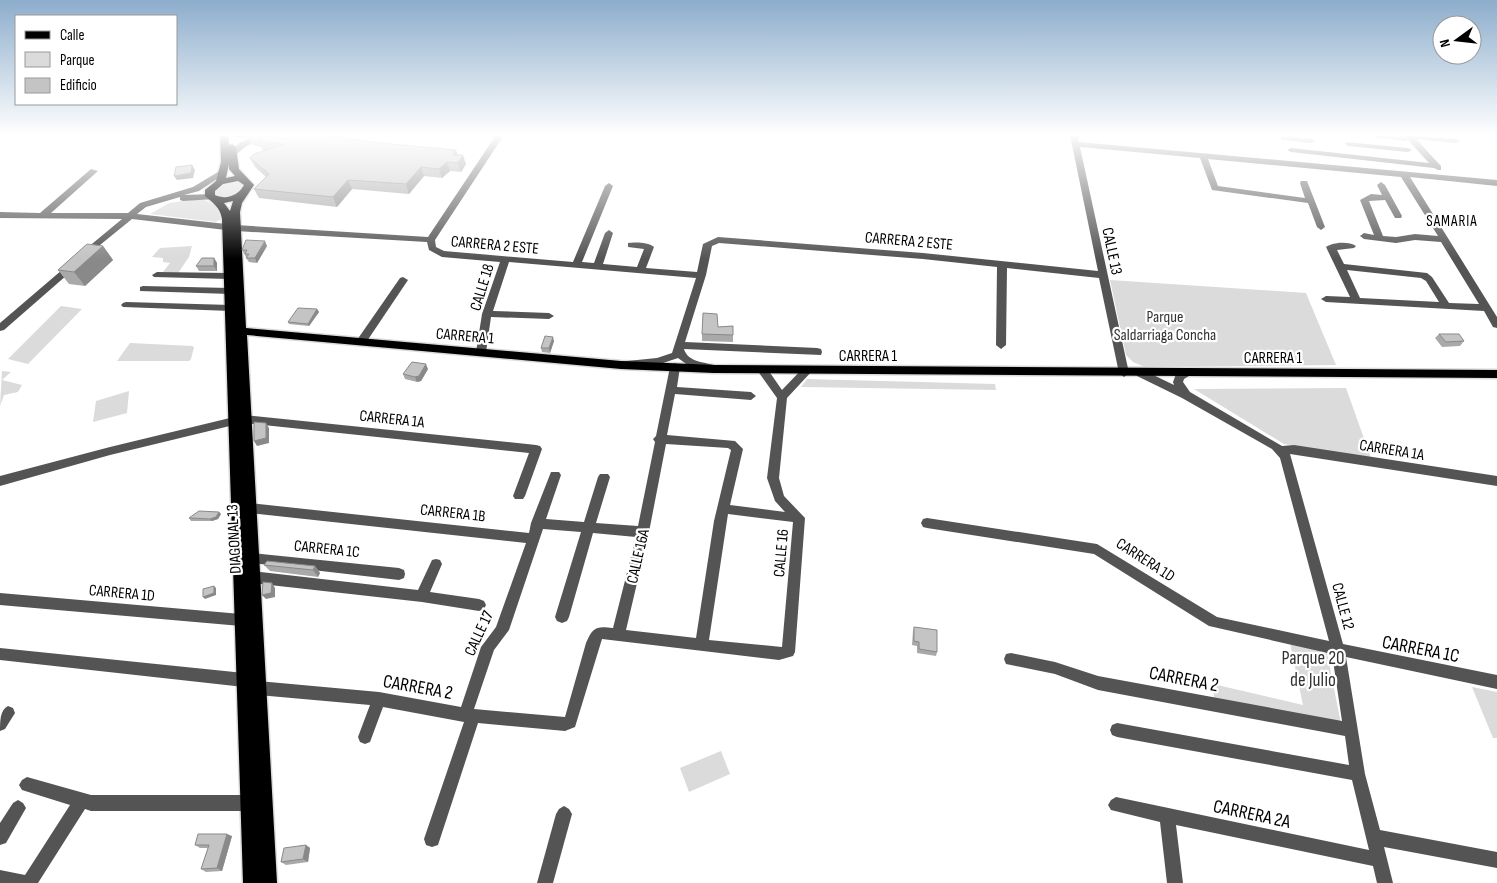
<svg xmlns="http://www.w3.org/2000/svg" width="1497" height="883" font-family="'Sofia Sans Condensed',sans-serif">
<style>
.green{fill:#dbdbdb}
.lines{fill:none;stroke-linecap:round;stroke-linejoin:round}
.major-casing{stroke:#dbdbdb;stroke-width:3}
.minor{fill:#545454;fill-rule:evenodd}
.major{fill:#000;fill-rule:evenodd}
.wall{fill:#a9a9a9}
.shaded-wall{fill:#898989}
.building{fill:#c4c4c4;stroke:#898989}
.labels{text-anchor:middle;stroke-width:4.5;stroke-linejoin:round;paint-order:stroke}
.far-neighbourhood-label{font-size:15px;letter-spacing:1px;fill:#000;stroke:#fff}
.street-label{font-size:16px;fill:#000;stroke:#fff}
.park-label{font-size:16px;fill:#323232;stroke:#fff}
.near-street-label{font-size:19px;fill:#000;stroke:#fff}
.near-park-label{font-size:19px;fill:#323232;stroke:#fff}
</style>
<rect width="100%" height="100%" fill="#fff"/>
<!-- green -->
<g class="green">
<path d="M236,181L243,185C239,196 226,200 216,194V189L227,183Z"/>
<polygon points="196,199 205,200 217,207 221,219 216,222 150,214 169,203"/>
<polygon points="192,246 189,257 178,273 163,272 170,263 163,262 163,258 152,257 160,248"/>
<polygon points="1110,280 1306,293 1336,365 1145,367 1133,362 1126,355"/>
<polygon points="61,306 82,309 28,364 8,359"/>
<polygon points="130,343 192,346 194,347 191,359 189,361 117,361"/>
<polygon points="2,371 11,372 2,380 22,385 18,392 4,395 0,406"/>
<polygon points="807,379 995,384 996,390 801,387"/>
<polygon points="1346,388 1371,458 1284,444 1194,389"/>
<polygon points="129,391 127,413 93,422 96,401"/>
<polygon points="1290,643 1327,652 1341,724 1214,699 1213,684 1303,705"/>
<polygon points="1472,687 1497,692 1497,738 1493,738"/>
<polygon points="721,751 730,774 689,792 680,768"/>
</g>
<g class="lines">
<!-- major casing -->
<g class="major-casing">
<path id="major" d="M220,135H228L229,145L232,144L236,147L239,169L254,185L242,203L240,212L246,328L621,361L714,365L1497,370V378L714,373L621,369L247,335L277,883H243L222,219C220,207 213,203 205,196V190L216,181L221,162ZM229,164V169L235,176L226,178ZM238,181L244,185C238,196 226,200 215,195V191L223,184ZM233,201L230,211L224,203Z"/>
</g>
<!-- minor -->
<g class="minor">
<polygon points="230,135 267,135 245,147 232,158 229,158 229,154 239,143 250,138 234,137"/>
<polygon points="309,135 348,135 344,137 313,137"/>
<path d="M496,135H504L435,240L436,247L444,251L573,262L605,186L609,183L613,186L582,262L594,263L605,233L609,230L613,233L603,264L637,267L644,249L628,247V243C635,242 648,242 654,247L646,268L697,272L703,244L718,237L923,253L1098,271L1070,135H1078L1079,142L1497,180V186L1410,177L1497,317V328L1493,327L1484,311L1326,302L1321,299L1326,296L1350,297L1326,247C1333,242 1349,241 1356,246L1354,248L1337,250L1344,264L1427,273L1432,277L1449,303L1479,304L1441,242L1415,240L1396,243L1364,239L1360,236L1364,233L1374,235L1360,200L1371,194L1382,195L1377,185L1381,182L1385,185L1402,216L1401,218H1395L1385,200L1369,201L1383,236L1396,237L1415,234L1438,236L1401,177L1208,159L1218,186L1305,198L1300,183L1301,181H1307L1325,227L1321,230L1317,227L1308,203L1212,190L1200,158L1080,147L1129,373L1124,377L1119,373L1099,278L1007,268L1006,345L1001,349L996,345L997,267L923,259L719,243L712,246L706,275L685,342L817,348L821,349L822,352L821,355L684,349C688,363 706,362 718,366L719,369L718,372L714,373L689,366L678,358L657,365L621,369L616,365L617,362L657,358L672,353L696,278L509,262L493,311L549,313L554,316L549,319L491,317L486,352L481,356L476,352L482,314L500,262L442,257L429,250L427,242L236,231L232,228L236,225L428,237ZM1347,270L1421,278L1426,281L1439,302L1360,298Z"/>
<polygon points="1370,135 1405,137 1404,135 1456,139 1460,141 1456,143 1416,139 1441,166 1441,170 1438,170 1434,168 1291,152 1287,150 1291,148 1429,163 1408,140 1405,141 1374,137"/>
<polygon points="1281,136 1311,139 1315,141 1311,143 1284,140 1281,140"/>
<polygon points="1346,142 1408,148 1412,150 1408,152 1349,146 1345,144"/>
<polygon points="91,169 98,171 51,213 128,213 140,203 193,187 223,169 226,169 226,173 199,191 184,195 212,194 216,197 215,199 183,201 180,200 180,197 146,207 137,214 226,224 230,227 226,230 132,219 84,258 79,255 81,253 122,219 0,218 0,212 40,213"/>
<polygon points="72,263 75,264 75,268 4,330 0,331 0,323 69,264"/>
<polygon points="157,272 229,273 234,276 229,279 154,277 152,275"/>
<polygon points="403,277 408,280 365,344 357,344 356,342 357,340 400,278"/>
<polygon points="143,286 230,288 235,291 230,294 140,291 140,287"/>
<polygon points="126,302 231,305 236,308 231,311 123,307 121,305 123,303"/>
<path d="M675,363L680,367L677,387L751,392L756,396L751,400L675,394L667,435L735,441L743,449L730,505L785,512L775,501L767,478L777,398L757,370L758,367H766L782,390L804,367H812L813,370L787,398L779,478L784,496L805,518L795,652L793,656L779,660L602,639L575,727L565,731L478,723L438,845L432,847L426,845L424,839L464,722L383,707L370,742L365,744L360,742L358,737L370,705L258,695L253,693L251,688L253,683L258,681L379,692L461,707L481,647L496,627L526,543L249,513L245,511L243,508L245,505L249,503L529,533L531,523L551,472H559L561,475L546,519L584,522L598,477L600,474H608L610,477L596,523L638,526L655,442L653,439L656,436L670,367ZM666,444L728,448L731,450L714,521L696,638L626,630L649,532ZM728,514L793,522L782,647L709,640ZM543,529L581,532L555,617L557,621L562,623L567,621L569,617L593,533L636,537L613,628C596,626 593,627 586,643L565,717L474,709L494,650L509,630Z"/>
<polygon points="1141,369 1174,385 1173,382 1176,374 1189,369 1193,370 1194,373 1184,379 1183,382 1190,392 1282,446 1294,445 1497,476 1497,486 1290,454 1343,644 1497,675 1497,689 1346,657 1365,774 1380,830 1497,852 1497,868 1384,847 1393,883 1377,883 1373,866 1176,825 1183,883 1167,883 1160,822 1111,810 1108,805 1111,800 1116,797 1369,850 1352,780 1117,737 1112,735 1110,730 1112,725 1117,723 1349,765 1345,736 1098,690 1055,674 1011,665 1006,664 1004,659 1006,654 1011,653 1055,662 1098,676 1342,721 1332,654 1209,626 1094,554 927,528 923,527 921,523 923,519 927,518 1097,544 1217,617 1329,641 1280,458 1272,449 1182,398 1137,376 1136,373"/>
<polygon points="244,415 536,445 540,446 542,449 525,496 523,499 515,499 513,496 529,453 244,423 239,419"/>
<polygon points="234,417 240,421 238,424 110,455 0,486 0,476 110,447"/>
<polygon points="251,553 399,568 404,570 405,574 404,578 399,580 251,563 247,562 245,558 247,554"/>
<polygon points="436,559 440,560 442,564 430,592 479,599 484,601 486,605 484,609 479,611 422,602 252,583 247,581 246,577 247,573 252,571 418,590 432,560"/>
<polygon points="0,593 241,614 246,616 248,620 246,624 241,626 0,605"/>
<polygon points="0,648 244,673 249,675 251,680 249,685 244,687 0,660"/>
<path d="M8,706L13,708L15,713L5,729L0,731C0,721 0,710 8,706Z"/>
<polygon points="27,777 91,795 249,795 254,798 257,803 254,808 249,811 91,811 85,809 38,883 0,883 0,870 25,875 70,805 22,790 19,785 22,780"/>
<polygon points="18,800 23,803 26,808 6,843 0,845 0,823 13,803"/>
<polygon points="564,806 569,809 572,814 553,883 537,883 556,814 559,809"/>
</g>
<!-- major -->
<use href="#major" class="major"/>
</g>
<!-- wall -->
<g class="wall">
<polygon points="248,136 458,155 466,164 461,172 450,171 442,178 424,176 409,194 352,189 337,207 259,198 254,189 266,177 255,167 250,158 265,151 263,151 261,147 252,145"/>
<polygon points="103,246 113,260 85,286 69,284 58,270"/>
<polygon points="267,246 257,263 249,262 246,258 246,257 242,250"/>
<polygon points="214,258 217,263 217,271 199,271 196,266"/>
<polygon points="317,309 319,312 309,326 289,324 288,322"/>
<polygon points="733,326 733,342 702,341 702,334 718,327"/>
<polygon points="1439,334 1464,341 1460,346 1442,347 1435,338"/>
<polygon points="554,341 550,353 542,352 541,348"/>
<polygon points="428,369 421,381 417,382 405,379 403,374"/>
<polygon points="219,512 221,514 218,519 212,521 191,521 189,518"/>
<polygon points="264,565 315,566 320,573 318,577 270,571"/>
<polygon points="914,627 937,652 936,656 917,653 917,646 912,645 913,631"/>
<polygon points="232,836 222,871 206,872 201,869 208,848 200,848 195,845"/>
<polygon points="306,845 310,848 308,862 286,865 281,862"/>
</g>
<!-- shaded-wall -->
<g class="shaded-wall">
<polygon points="456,150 459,159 453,155"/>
<polygon points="463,155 466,164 461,172 458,163"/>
<polygon points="447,162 450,171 442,178 439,169"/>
<polygon points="192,165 195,170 193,178 177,180 174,176"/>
<polygon points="421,167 424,176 409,194 406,184"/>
<polygon points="348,180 352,189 337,207 333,197"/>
<polygon points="265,241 267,246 257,263 255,258"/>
<polygon points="103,246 113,260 85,286 74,272"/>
<polygon points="214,258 217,263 217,271 214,266"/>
<polygon points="317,309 319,312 309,326 308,324"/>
<polygon points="553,337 554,341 550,353 549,348"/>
<polygon points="426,364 428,369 421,381 417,382 415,377"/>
<polygon points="266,423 269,428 269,443 257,446 254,441"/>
<polygon points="219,512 221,514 218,519 212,521 210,519"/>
<polygon points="315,566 320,573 318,577 313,570"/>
<polygon points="272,583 275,588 275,597 266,599 262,595"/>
<polygon points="214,586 216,588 216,595 205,599 203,597"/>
<polygon points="227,834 232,836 222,871 217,868"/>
<polygon points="306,845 310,848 308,862 303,859"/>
</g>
<!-- building -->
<g class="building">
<polygon points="251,135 319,135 371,142 456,150 453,155 463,155 458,163 447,162 439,169 421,167 406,184 348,180 333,197 254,189 269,174 250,158 254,154 285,144 259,142 262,138 248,136"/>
<polygon points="192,165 191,173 174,176 176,167"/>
<polygon points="246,240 265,241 255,258 246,258 249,254 245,254 247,250 242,250"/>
<polygon points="87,244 103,246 74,272 58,270"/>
<polygon points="202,258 214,258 214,266 196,266"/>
<polygon points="298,308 317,309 308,324 288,322"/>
<polygon points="703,313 717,314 718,327 733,326 733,335 702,334"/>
<polygon points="1439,334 1459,334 1464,341 1446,342"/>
<polygon points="545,336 553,337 549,348 541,348"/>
<polygon points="412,362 426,364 419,376 415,377 403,374"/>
<polygon points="254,422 266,423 266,438 254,441"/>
<polygon points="199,511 219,512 216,517 210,519 189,518"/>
<polygon points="267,561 315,566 313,570 264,565"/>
<polygon points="263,582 272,583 271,593 262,595"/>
<polygon points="214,586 214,593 203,597 203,589"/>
<polygon points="914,627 937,630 937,652 919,649 919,642 914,641"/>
<polygon points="198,834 227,834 217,868 201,869 209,845 195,845"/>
<polygon points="306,845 303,859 281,862 284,848"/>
</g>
<!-- sky -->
<linearGradient id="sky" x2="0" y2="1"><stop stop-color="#8cadcc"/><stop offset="0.52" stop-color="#fff"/><stop offset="1" stop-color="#fff" stop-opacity="0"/></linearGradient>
<rect width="1497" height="259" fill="url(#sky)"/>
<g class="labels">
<!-- far-neighbourhood labels -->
<g class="far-neighbourhood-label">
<text x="1452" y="226">SAMARIA</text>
</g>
<!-- street labels -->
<g class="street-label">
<text transform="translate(909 240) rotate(5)" y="6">CARRERA 2 ESTE</text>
<text transform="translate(495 244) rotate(5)" y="6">CARRERA 2 ESTE</text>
<text transform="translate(1113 251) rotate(78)" y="6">CALLE 13</text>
<text transform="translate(481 287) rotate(-73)" y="6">CALLE 18</text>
<text transform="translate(465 335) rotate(5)" y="6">CARRERA 1</text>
<text x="868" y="361">CARRERA 1</text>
<text x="1273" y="363">CARRERA 1</text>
<text transform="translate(392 418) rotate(6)" y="6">CARRERA 1A</text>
<text transform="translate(1392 449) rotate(9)" y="6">CARRERA 1A</text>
<text transform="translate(453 512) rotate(6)" y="6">CARRERA 1B</text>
<text transform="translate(233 539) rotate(-93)" y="6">DIAGONAL 13</text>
<text transform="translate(327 548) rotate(6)" y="6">CARRERA 1C</text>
<text transform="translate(780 553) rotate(-85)" y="6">CALLE 16</text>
<text transform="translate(637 556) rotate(-77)" y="6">CALLE 16A</text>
<text transform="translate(1146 559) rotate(33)" y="6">CARRERA 1D</text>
<text transform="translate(122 592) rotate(5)" y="6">CARRERA 1D</text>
<text transform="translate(1344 606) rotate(75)" y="6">CALLE 12</text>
<text transform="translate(478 633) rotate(-65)" y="6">CALLE 17</text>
</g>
<!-- park labels -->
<g class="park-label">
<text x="1165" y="322">Parque<tspan x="1165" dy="18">Saldarriaga Concha</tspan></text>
</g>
<!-- near-street labels -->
<g class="near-street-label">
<text transform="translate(1421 648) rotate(11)" y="7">CARRERA 1C</text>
<text transform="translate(1184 678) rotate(11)" y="7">CARRERA 2</text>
<text transform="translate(418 686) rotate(10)" y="7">CARRERA 2</text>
<text transform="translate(1252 813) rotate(12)" y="7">CARRERA 2A</text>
</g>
<!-- near-park labels -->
<g class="near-park-label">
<text x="1313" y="664">Parque 20<tspan x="1313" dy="22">de Julio</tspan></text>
</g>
</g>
<!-- legend -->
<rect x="15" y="15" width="162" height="90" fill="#ffffff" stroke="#999999"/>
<rect x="25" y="31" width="25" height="8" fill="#000000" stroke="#999999"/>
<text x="60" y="40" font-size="15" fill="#000000">Calle</text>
<rect x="25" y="52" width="25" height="15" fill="#dbdbdb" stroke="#999999"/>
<text x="60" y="65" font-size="15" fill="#000000">Parque</text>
<rect x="25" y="78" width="25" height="15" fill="#c4c4c4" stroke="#999999"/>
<text x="60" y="90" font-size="15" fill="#000000">Edificio</text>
<!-- north arrow -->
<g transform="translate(1457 40) rotate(255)"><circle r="24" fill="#ffffff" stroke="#999999"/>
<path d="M0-4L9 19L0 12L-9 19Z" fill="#000000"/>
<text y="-8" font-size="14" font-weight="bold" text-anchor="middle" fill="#000000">N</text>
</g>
</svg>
